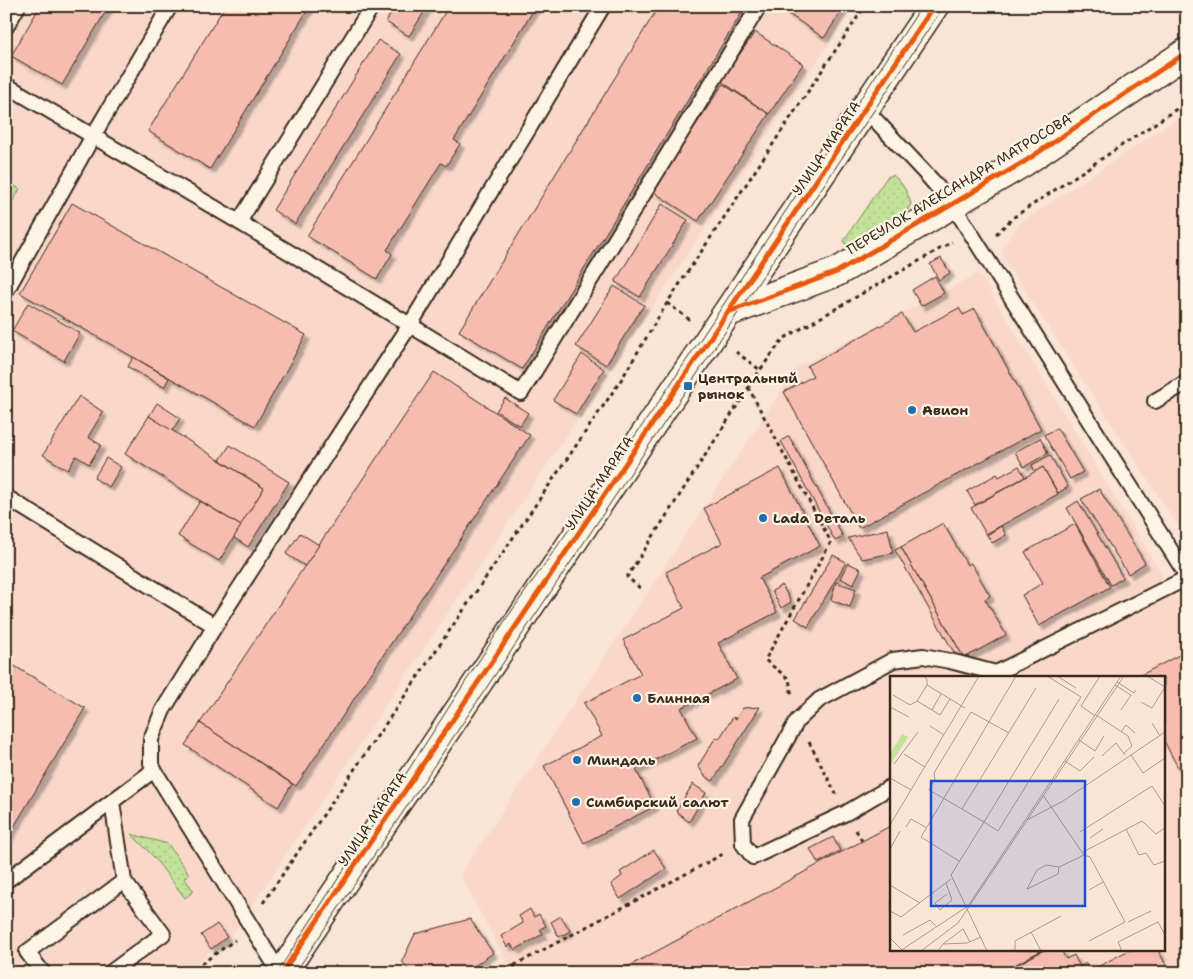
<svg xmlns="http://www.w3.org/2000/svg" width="1193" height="979" font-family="'Shantell Sans',sans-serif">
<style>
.built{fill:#f9d8ca;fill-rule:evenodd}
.green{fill:url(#green-dots);stroke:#7e865c}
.building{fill:#f6bcb0;stroke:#3b2a1e;filter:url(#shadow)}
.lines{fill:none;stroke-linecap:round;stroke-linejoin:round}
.service-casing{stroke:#3b2a1e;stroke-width:18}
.minor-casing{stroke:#3b2a1e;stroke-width:31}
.tertiary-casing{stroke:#3b2a1e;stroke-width:31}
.path{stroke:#3b2a1e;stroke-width:3;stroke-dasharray:4 4;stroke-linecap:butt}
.service{stroke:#fcf5e5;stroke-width:14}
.minor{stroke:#fcf5e5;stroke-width:28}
.tertiary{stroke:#fcf5e5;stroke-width:28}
.tram{stroke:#3b2a1e;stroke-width:1}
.cycleway-casing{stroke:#fcf5e5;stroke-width:8}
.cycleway{stroke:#e8590c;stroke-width:5}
.poi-dot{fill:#1f6fb2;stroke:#fcf5e5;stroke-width:2}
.labels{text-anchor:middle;stroke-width:4.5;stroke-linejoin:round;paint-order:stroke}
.street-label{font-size:14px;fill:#3b2a1e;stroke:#fcf5e5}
.poi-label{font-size:14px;font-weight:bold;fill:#3b2a1e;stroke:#fcf5e5;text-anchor:start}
.inset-road{fill:none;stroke:#ae9a8c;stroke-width:1}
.view{fill:#1d4ed8;fill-opacity:0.15;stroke:#1d4ed8;stroke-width:2.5}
.inset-edge{fill:none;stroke:#3b2a1e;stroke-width:2.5}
</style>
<defs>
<pattern id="green-dots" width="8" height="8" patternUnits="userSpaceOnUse" patternTransform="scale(1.25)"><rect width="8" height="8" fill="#c2e199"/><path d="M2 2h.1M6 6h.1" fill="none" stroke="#a8c183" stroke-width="1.8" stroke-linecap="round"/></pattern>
<filter id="shadow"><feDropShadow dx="4.5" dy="4.5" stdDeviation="1" flood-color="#0004"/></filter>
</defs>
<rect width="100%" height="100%" fill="#fae4d5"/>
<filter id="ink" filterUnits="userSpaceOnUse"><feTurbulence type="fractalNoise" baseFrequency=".02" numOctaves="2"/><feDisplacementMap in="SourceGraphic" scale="10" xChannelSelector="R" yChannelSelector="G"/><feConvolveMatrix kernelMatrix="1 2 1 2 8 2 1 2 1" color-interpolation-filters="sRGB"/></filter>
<g filter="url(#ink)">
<!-- built -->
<g class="built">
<polygon points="6,6 854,6 245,916 228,940 182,973 6,973"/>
<polygon points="1187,112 1187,523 1179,527 1091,393 1003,257 1003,247 1020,223"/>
<path d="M979,273L1187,616V973H513L460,875L797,367ZM892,678H1164V950H892Z"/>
</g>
<!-- green -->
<g class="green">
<path d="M893,175C902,183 908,192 911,204L906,212L852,246L845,244L844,240L887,177Z"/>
<polygon points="7,182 20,189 6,213 6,183"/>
<polygon points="131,834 168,844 189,874 184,878 194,891 185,898 152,855"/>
</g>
<!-- building -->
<g class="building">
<polygon points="40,6 109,6 62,85 11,56"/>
<polygon points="225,6 310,6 210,169 148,131"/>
<polygon points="395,6 428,6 409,36 386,22"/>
<polygon points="449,6 536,6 454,140 460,144 446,166 441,163 387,250 392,254 377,279 307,236"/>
<polygon points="659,6 746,6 522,369 459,331"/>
<polygon points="777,6 845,6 824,38"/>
<polygon points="755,32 803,64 769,114 721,81"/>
<polygon points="378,40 401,54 295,224 273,210"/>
<polygon points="723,84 769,114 698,221 652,191"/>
<polygon points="72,203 306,335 255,426 20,293"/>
<polygon points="662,204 688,220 640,297 615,282"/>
<polygon points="941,258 950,273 939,280 930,264"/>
<polygon points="935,276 944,293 921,306 912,290"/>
<polygon points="614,286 644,305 606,365 576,346"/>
<polygon points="28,303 80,333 64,361 12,331"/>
<polygon points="959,308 963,315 975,309 1041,429 859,528 784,392 813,376 807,366 902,314 913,332"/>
<polygon points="582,354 604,369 576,414 553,400"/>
<polygon points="133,357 169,378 164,387 128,367"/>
<polygon points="434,372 530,435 296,786 200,723"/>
<polygon points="79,396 103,412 88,437 101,445 89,464 76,456 68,470 43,455"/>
<polygon points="505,398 528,413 520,426 496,411"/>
<polygon points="157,403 180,418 172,431 149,416"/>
<polygon points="149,416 264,488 241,526 125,454"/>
<polygon points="1057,428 1083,472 1070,479 1044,435"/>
<polygon points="789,436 843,537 835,541 781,441"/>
<polygon points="1040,438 1048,453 1024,467 1015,452"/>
<polygon points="230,445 289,482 248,547 233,537 264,488 220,460"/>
<polygon points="1050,455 1068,487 1058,493 1043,467 1035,472 1032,465"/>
<polygon points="106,458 121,467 109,487 94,478"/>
<polygon points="1019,466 1025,477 975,505 967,491 997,474 999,477"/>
<polygon points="1043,467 1058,494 986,534 971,508"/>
<polygon points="780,468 820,546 759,578 777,612 718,643 737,679 681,708 697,738 636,770 655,806 584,843 544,766 602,736 584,703 641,674 623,640 684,608 666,572 722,543 704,508"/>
<polygon points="1099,489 1145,563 1128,574 1081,499"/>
<polygon points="200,501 241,526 219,561 178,536"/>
<polygon points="1078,501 1123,578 1111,585 1067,508"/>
<polygon points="943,523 967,565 971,563 990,596 985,599 1006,635 964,658 901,547"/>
<polygon points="1075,524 1110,587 1039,626 1022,595 1043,583 1025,552"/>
<polygon points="1001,526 1006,535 992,543 987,535"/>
<polygon points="888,529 893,553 862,559 848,538"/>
<polygon points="300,533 319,545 305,566 286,554"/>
<polygon points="901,547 964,658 959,661 895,550"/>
<polygon points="833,555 846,562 808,627 795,619"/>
<polygon points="848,563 861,569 853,585 840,578"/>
<polygon points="836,582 856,589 850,607 831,600"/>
<polygon points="782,585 791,602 781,608 772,591"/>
<polygon points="1187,651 1187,785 1164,741 1164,678 1135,678"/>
<polygon points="6,661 85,708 6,840"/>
<polygon points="760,707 713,781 705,776 698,766 716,737 719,739 733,717 736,719 743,708"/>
<polygon points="200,723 292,784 278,807 185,745"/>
<polygon points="693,784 706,793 689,822 676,811"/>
<polygon points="1187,786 1187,800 1181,789"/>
<polygon points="892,825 892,950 1042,950 1000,973 616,973"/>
<polygon points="833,837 840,851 818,863 810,849"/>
<polygon points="654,850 666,869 620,899 611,884 622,876 620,872"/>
<polygon points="530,909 534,917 539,914 546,926 540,929 543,934 515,950 511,944 507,947 501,936 523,923 519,916"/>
<polygon points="561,916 570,931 559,937 551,922"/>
<polygon points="470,919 493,953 464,973 410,973 402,961 415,934"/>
<polygon points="217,924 227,937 211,949 201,935"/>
<polygon points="1044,950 1061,950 1066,959 1074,955 1080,967 1086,963 1091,973 1002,973"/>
<polygon points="1129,950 1158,950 1168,969 1162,973 1091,973 1090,971"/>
</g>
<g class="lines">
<!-- service casing -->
<g class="service-casing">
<g id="service">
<polyline points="372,6 239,222 410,325 603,6"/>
<polyline points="6,27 18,6"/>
<polyline points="6,85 239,222"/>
<polyline points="865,109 928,176 953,205 1187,576"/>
<polyline points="6,291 93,136 170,6"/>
<polyline points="1155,401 1187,382"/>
<polyline points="6,497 215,626"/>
<polyline points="892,786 846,813 753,857 743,844 742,819 797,721 819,700 893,660 923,656 950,661 996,673 1187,578"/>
<polyline points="6,881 154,770"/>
<polyline points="43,973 27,952 124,881"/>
<polyline points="110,973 163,934 124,881 112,802"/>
<polyline points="280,973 154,770 151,763 151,739 163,710 215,626 410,325 521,393 759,6"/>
</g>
</g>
<!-- minor casing -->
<g class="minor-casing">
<polyline id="minor" points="731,311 837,272 1024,162 1187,52"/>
</g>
<!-- tertiary casing -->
<g class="tertiary-casing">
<path id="tertiary" d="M282,973C499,650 718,329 934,6"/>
</g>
<!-- path -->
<g class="path">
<polyline points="996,234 1014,217 1187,102"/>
<polyline points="667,303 690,320"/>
<polyline points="736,352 760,370"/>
<polyline points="748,387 831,542 765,660 789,679 792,697"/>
<polyline points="640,588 627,577 760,370 783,339 952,242"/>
<polyline points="809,742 836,794"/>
<polyline points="856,830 862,841"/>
<polyline points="263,903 621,380 667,303 865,6"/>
<polyline points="513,965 518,973"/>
<polyline points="188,973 235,940"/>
<polyline points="500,973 725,853"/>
</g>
<!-- service -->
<use href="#service" class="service"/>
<!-- minor -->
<use href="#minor" class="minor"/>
<!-- tertiary -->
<use href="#tertiary" class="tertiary"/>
<!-- tram -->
<g class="tram">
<polyline points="277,973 506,619 658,403 922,6"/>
<polyline points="295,973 944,6"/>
</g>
<!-- cycleway casing -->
<g class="cycleway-casing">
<g id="cycleway">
<polyline points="731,311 837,272 1024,162 1187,52"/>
<path d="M282,973C499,650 718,329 934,6"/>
</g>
</g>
<!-- cycleway -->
<use href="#cycleway" class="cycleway"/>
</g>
</g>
<!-- markers -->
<g class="poi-dot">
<rect x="683" y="381" width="10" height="10" rx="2.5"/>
<circle cx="912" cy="410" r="5"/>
<circle cx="763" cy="518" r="5"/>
<circle cx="637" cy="698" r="5"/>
<circle cx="577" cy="760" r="5"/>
<circle cx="576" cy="802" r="5"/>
</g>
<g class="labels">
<!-- street labels -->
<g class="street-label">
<text transform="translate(826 148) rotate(-56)" y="5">УЛИЦА МАРАТА</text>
<text transform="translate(959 184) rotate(-31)" y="5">ПЕРЕУЛОК АЛЕКСАНДРА МАТРОСОВА</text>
<text transform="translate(599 483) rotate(-56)" y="5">УЛИЦА МАРАТА</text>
<text transform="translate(372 819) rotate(-56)" y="5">УЛИЦА МАРАТА</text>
</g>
<!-- poi labels -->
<g class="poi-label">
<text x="698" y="383">Центральный<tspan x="698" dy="16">рынок</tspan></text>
<text x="922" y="415">Авион</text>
<text x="773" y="523">Lada Dеталь</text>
<text x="647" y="703">Блинная</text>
<text x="587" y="765">Миндаль</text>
<text x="586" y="807">Симбирский салют</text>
</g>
</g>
<!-- overview -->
<g transform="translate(890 676)">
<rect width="275" height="275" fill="#fae4d5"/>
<path d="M12,58L18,61L0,89V78Z" fill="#c2e199"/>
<path class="inset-road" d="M33,0L37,3V9L27,25L42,34M167,0L186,12M257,0L275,11M227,6L244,17L246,14M37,9L75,32M225,9L241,19L231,34M146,12L72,133L94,146L169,23M51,18L42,34L50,39L60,23M3,19L20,29L27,25M251,26L262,32L275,11M0,31L19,41M206,39L238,60L242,70L234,77M205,40L191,30L210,0M262,47L270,60M40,50L54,59M231,56L236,49L245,57M189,64L205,75L214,60M14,78L35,91M241,79L253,97L275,82M212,80L226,67L235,79M175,85L190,95L204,81M4,88L28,56M0,102L21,114M153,119L194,179L200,181L235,246L199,265M72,133L39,114L45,103L44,97L81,36L119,57M137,144L173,125L275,56M0,149L89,0M16,151L21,143L37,152M236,153L249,179L256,177L264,189L275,185M190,156L262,110L275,130M200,162L213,153M0,173L10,155M193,176L252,145L266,158L275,152M69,185L31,161L126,0M169,191L168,198L137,213L147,194L156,189L169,191L194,179M56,207L62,224L50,234L45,227L57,218M0,209L30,227M199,214L213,206M0,235L11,241L61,203M238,246L261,235M141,256L151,275M13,259L40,244L46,250M0,262L13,275M53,268L73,253L80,266M10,275L78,230L231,0M31,275L68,247L234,0M48,275L53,268L77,267L91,261M97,275L61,199L94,146L108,155L191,21L157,0M125,275V265L171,240M232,275L228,266L268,246L275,259"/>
<path class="view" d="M41,105H195V230H41Z"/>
<rect width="275" height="275" class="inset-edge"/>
</g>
<!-- margin -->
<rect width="1193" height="979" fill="none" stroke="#fcf5e5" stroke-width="25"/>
<rect x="12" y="12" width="1168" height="954" fill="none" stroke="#3b2a1e" stroke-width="2" filter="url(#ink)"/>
</svg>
